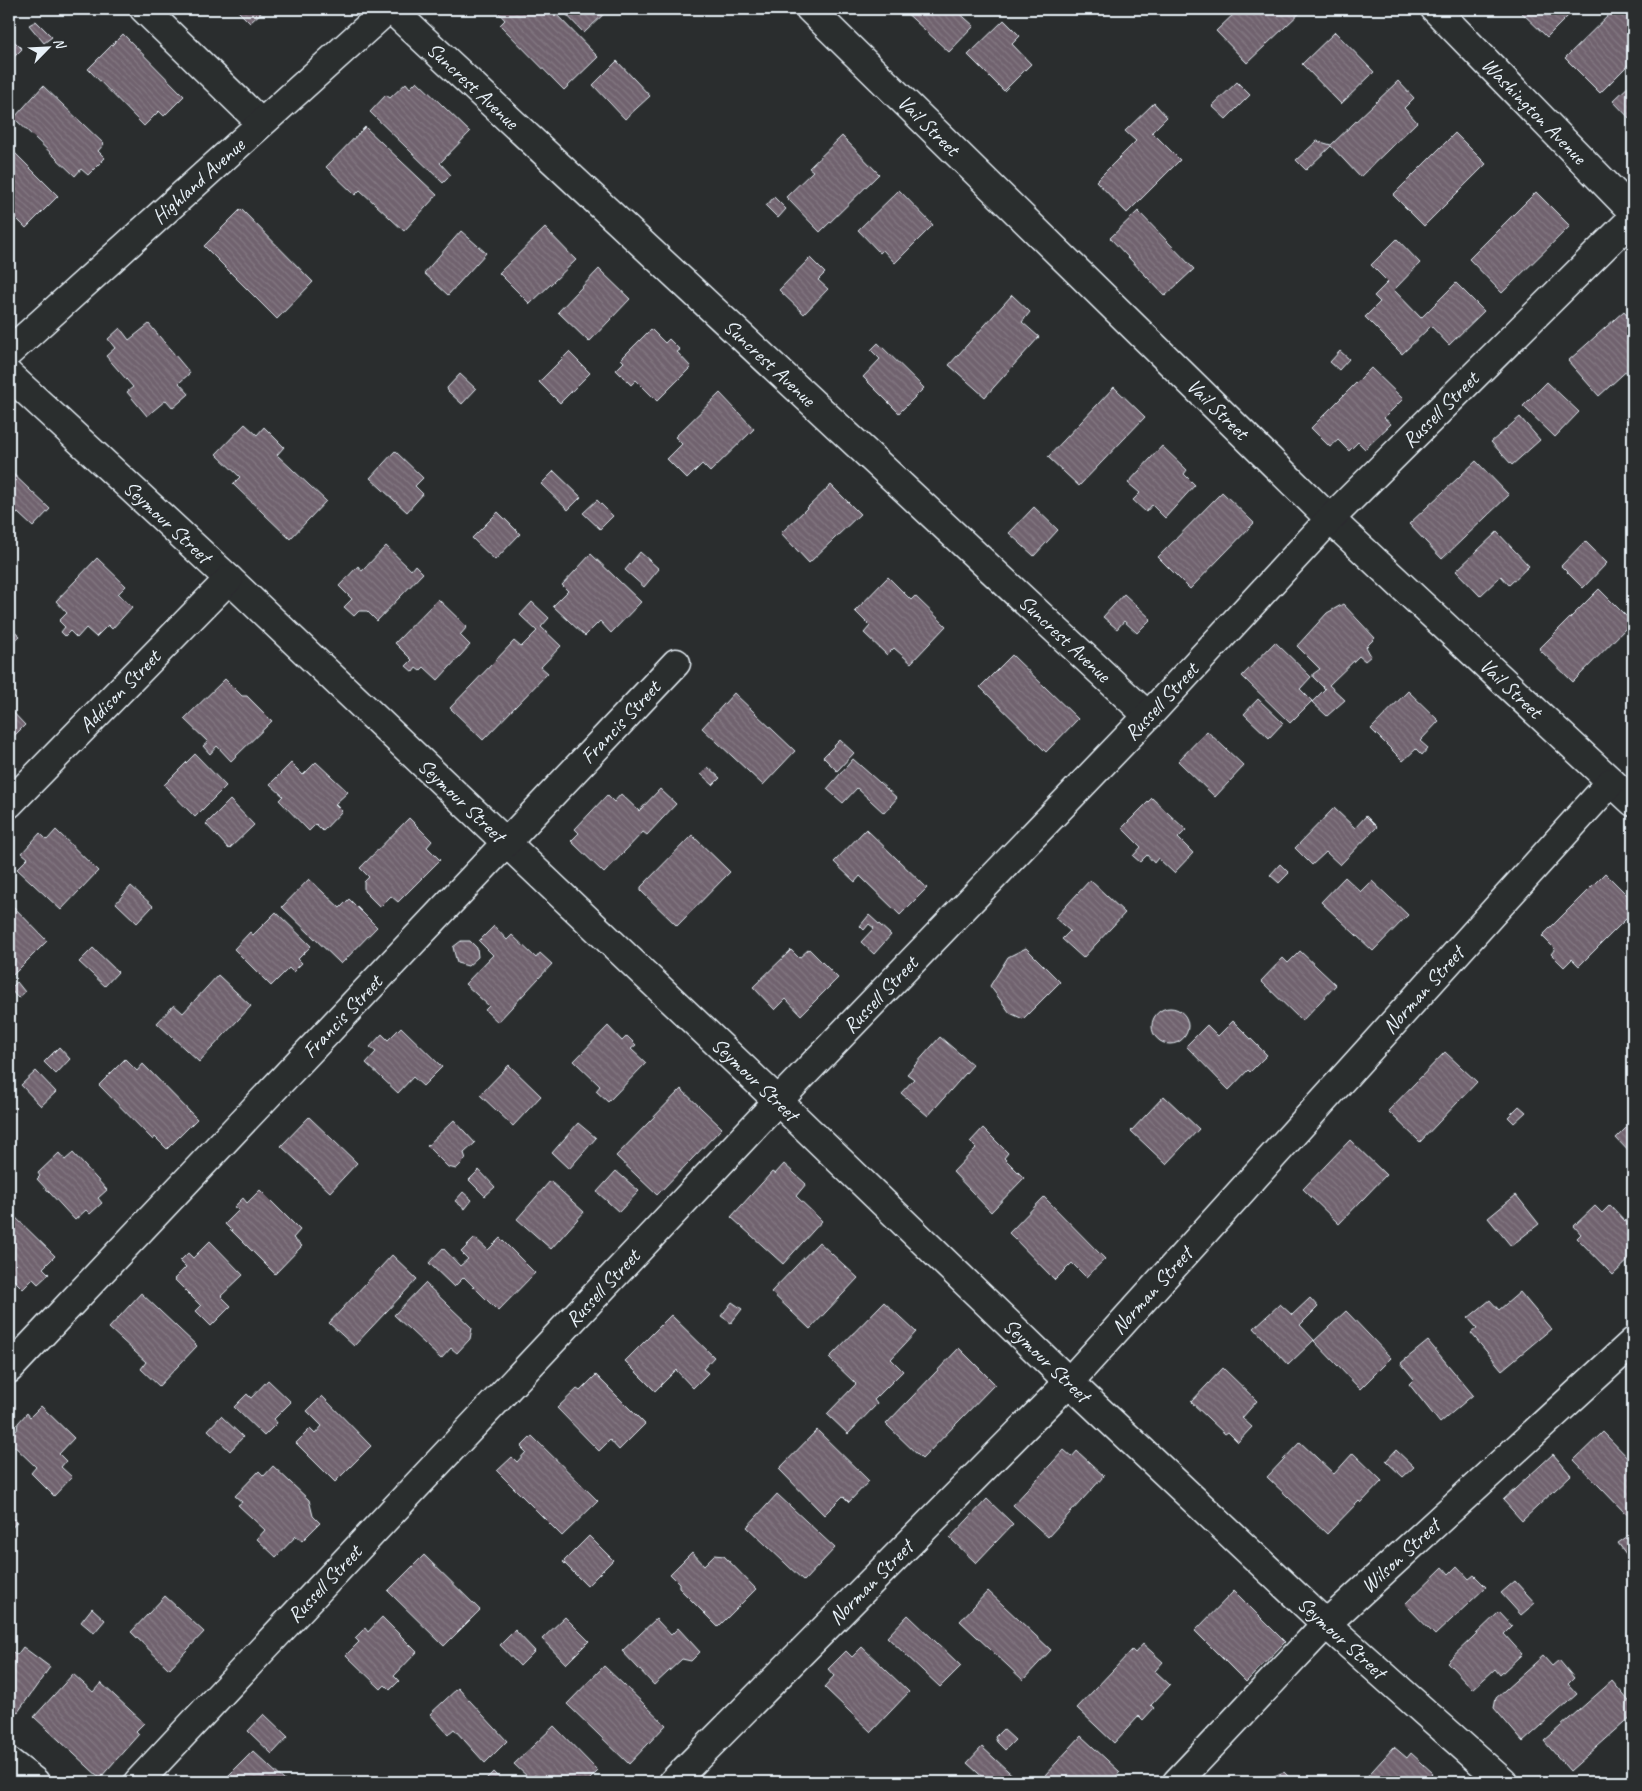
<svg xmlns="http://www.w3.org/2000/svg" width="1642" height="1791" font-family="Caveat,sans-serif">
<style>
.building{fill:url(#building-back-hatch);stroke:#e8f1f8}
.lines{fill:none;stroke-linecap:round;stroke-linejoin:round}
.street-casing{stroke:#e8f1f8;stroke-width:31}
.secondary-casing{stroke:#e8f1f8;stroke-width:31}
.street{stroke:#2a2d2e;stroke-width:28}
.secondary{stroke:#2a2d2e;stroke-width:28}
.labels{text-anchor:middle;stroke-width:5;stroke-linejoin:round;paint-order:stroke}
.street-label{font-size:21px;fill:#e8f1f8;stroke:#2a2d2e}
</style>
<defs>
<pattern id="building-back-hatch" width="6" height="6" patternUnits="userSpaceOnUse" patternTransform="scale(1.25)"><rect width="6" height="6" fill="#70626e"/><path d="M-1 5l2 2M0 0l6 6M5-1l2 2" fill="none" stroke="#847983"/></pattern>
</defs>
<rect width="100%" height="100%" fill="#2a2d2e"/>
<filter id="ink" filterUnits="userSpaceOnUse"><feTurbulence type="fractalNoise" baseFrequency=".02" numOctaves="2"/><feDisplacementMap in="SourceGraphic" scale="10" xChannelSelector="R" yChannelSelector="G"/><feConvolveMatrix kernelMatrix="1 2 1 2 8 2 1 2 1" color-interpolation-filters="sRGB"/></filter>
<g filter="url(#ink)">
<!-- building -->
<g class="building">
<polygon points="236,9 265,9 250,23"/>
<polygon points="497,9 551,9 598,57 564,90 500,25 505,20 496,10"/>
<polygon points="561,9 609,9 584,33"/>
<polygon points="902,9 955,9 974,26 949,52"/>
<polygon points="1239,9 1304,9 1247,63 1216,31"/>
<polygon points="1518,9 1575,9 1547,37"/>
<polygon points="1615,9 1633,9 1633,60 1600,93 1565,58"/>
<polygon points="1004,20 1020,36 1012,44 1031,64 1004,91 968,55"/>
<polygon points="36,21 52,37 44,43 29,25"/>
<polygon points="1335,32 1374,72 1341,104 1302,64"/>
<polygon points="123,34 184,96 164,116 159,111 144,126 88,69"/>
<polygon points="9,36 22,49 9,62"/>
<polygon points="617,61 650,96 625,119 593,85"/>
<polygon points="417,81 470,132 440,163 451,175 443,183 370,112 386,95 390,98 406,83 410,88"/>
<polygon points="1398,81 1414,98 1404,108 1417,122 1360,177 1331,146 1306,170 1296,160 1317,141 1331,145"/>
<polygon points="1237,82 1250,95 1226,119 1212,106"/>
<polygon points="1633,82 1633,122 1613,101"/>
<polygon points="43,86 104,144 98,151 105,158 88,175 81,169 75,176 14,118"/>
<polygon points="1154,103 1167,117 1152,132 1180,160 1127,213 1096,181 1136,141 1125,131"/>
<polygon points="365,127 437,195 404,231 360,190 355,195 326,167"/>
<polygon points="1455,133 1486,164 1424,226 1393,195"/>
<polygon points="842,136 879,174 820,232 786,197 813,171 809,168"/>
<polygon points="9,147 58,196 26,228 9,211"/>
<polygon points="899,190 933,225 895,263 883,250 880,253 858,230"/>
<polygon points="1536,192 1570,226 1502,293 1469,259"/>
<polygon points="774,197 786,209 778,218 766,206"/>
<polygon points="241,209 313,282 277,319 204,246"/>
<polygon points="1138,211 1194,269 1165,296 1110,238"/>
<polygon points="545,228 576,260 530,304 499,273"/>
<polygon points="461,231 486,253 448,295 424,273"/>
<polygon points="1397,239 1420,263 1394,290 1421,318 1456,283 1484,311 1449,345 1431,326 1402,354 1365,317 1380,302 1374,296 1388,282 1371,265"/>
<polygon points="810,258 825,273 818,280 828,289 804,314 779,290"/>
<polygon points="599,269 630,299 589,342 558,312"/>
<polygon points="1012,295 1030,312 1022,322 1039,337 985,397 949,365"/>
<polygon points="1624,311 1633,321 1633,365 1599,396 1568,361"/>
<polygon points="149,324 190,373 179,383 189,394 173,408 166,400 147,416 127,392 133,387 106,356 115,348 108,339 120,328 129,340"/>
<polygon points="651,329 665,343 669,339 680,350 677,352 691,367 657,401 636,380 631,385 616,370 624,362 621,359"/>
<polygon points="878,343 924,388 899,413 863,377 880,359 871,350"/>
<polygon points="1340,351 1349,359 1339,370 1330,362"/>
<polygon points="569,352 590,373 560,403 539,382"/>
<polygon points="1371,368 1403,399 1384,418 1391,424 1365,449 1358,442 1349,451 1338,440 1330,447 1311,428"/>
<polygon points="460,374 476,389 462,404 448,391 447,388"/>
<polygon points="1547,382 1579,412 1555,437 1523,406"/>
<polygon points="1114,387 1145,417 1079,486 1048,457"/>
<polygon points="720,393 754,429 710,472 702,464 687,479 667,459 682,444 675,437"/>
<polygon points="1520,417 1540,440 1512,465 1491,442"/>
<polygon points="245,424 257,435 264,427 284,447 277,455 326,501 290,539 233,484 240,477 216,454"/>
<polygon points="1162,446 1187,470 1184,474 1195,485 1165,518 1152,505 1146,512 1133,500 1140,493 1128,483"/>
<polygon points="395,451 423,478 415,486 423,494 407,512 370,478"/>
<polygon points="1476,461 1509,495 1442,559 1409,524"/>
<polygon points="9,470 50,509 33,527 18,513 9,522"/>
<polygon points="554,471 581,497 568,510 541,484"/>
<polygon points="831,485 860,514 809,563 781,533"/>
<polygon points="1222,492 1254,523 1190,589 1158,557"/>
<polygon points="597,500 613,516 600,529 583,513"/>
<polygon points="1034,507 1058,530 1034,556 1009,533"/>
<polygon points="498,512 520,534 495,560 472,538"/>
<polygon points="1497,532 1529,566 1509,585 1501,576 1480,596 1456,571"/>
<polygon points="1585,541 1607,563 1583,588 1561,566"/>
<polygon points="386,546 411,570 415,565 423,573 377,621 367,611 359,611 354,616 344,607 352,599 339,586 358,566 362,571"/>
<polygon points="640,552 659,569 644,587 625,570"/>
<polygon points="591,554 641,602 611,633 600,621 585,636 553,606 568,591 562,585"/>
<polygon points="97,558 126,586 118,594 132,607 112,629 108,625 96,637 86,628 77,638 70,631 65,636 61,632 65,627 59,621 67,613 56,601"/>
<polygon points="888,577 911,600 915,596 946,626 911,663 894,648 887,655 864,633 870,626 855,611"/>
<polygon points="1599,589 1632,622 1573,682 1539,649"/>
<polygon points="1124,594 1151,619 1137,633 1124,621 1117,629 1103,617"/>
<polygon points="438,599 467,627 460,635 470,645 438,680 424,667 420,671 416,668 413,672 406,666 412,660 395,643"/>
<polygon points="532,602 549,618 541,627 561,646 541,667 548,673 483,740 450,708 514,641 521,647 537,631 520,615"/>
<polygon points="1343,604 1375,638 1366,647 1371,656 1365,661 1359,656 1329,685 1345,700 1327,716 1312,702 1325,689 1313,677 1313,674 1320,669 1297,646 1327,613"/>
<polygon points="9,626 20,636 11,644 9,642"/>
<polygon points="1275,642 1311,677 1300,689 1312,701 1290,723 1242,676"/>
<polygon points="1012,655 1078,719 1046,752 980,687"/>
<polygon points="225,679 242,696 247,696 272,721 231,761 217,746 210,754 203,746 208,742 184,719"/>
<polygon points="1408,691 1439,721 1420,741 1428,748 1422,755 1416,749 1403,761 1371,729"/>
<polygon points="734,693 795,751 763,785 702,728"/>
<polygon points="1258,699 1283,723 1269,738 1244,714"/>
<polygon points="9,708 25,725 9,741"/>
<polygon points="1207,731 1244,766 1215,797 1178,761"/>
<polygon points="840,740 854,753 837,771 823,757"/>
<polygon points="195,754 226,786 195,817 164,785"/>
<polygon points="853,759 897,798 884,813 857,788 843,803 827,789"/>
<polygon points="316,762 348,792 335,804 342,811 323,831 316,824 309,831 279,800 283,796 270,784 291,763 303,775"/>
<polygon points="708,767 720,778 713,785 701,774"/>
<polygon points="660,789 676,804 647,835 643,832 604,873 571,841 579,833 575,829 607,795 614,802 621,794 639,811"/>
<polygon points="1152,798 1186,830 1178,838 1193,853 1174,873 1158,858 1154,863 1147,855 1140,862 1133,856 1141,847 1122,828"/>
<polygon points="230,800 254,825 229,849 206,824"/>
<polygon points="1334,808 1355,828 1366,816 1377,827 1340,865 1326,852 1312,865 1295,848"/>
<polygon points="409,818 432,841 427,847 440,860 398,902 391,896 380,907 364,891 364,882 369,877 360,868"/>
<polygon points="866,829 927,888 900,915 860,876 855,882 834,862"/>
<polygon points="56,830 98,871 61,910 17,869 28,858 22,853 40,833 47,840"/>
<polygon points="692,835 730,872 677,926 641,891 641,887"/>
<polygon points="1280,864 1289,873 1279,883 1270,875"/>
<polygon points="1605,873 1633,901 1633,912 1579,966 1572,959 1564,967 1551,954 1555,949 1542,936"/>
<polygon points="1345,877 1361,892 1372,881 1408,915 1373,951 1321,902"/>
<polygon points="309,879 340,908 349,899 377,927 341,964 282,907"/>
<polygon points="1090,880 1125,913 1083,958 1062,939 1070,931 1055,918"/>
<polygon points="131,886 153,906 137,923 116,903"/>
<polygon points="9,902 47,941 13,975 9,971"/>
<polygon points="276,912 311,946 298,959 302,963 293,972 289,968 271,986 234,949 250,932 253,935"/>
<polygon points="869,915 891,935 874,954 861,942 874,928 869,924 864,930 860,926"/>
<polygon points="494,926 507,940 512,935 536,958 540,953 552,964 498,1022 485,1010 489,1006 465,984 493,955 479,941"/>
<polygon points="461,941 470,941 477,948 478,957 468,966 457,963 453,947"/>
<polygon points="93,948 118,972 105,986 79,962"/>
<polygon points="1026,948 1060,982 1023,1019 1010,1013 990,986 1008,957"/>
<polygon points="809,949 838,978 801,1015 786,999 775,1010 753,987 791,950 799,958"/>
<polygon points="1300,951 1336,985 1302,1021 1261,981 1283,958 1288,963"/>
<polygon points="218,975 251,1006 199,1062 157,1023 174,1005 183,1013"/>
<polygon points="17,982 25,992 18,998 10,989"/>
<circle cx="1170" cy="1026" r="18"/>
<polygon points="1233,1021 1267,1055 1250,1072 1248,1070 1229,1090 1186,1046 1207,1025 1218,1036"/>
<polygon points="608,1026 622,1041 627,1036 636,1045 631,1049 646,1063 608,1102 596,1091 600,1086 574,1061"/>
<polygon points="401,1027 442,1067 423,1086 413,1077 398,1093 366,1063 376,1052 370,1047 382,1034 388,1040"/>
<polygon points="940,1037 973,1065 928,1116 901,1093 914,1079 907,1074"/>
<polygon points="59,1047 70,1059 56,1074 44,1062"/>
<polygon points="1445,1052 1477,1082 1420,1142 1388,1111"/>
<polygon points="125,1059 137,1071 143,1064 197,1119 167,1149 155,1137 153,1140 99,1085"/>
<polygon points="509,1065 541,1096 513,1126 480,1095"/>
<polygon points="36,1071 56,1092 41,1106 21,1085"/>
<polygon points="681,1089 722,1128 657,1195 616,1156"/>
<polygon points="1164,1096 1199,1129 1166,1164 1131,1131"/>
<polygon points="1519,1106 1526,1112 1514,1123 1508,1117"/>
<polygon points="309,1117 357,1163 330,1192 281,1146"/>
<polygon points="454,1120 475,1143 464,1153 466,1159 456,1169 448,1167 427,1146"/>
<polygon points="1633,1121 1633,1156 1616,1138"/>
<polygon points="578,1123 596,1138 569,1169 552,1153"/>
<polygon points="983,1128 1008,1153 1004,1158 1024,1178 991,1212 953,1172 976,1148 970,1142"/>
<polygon points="1350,1140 1386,1175 1339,1224 1303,1189"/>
<polygon points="59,1153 65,1160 73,1153 107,1190 98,1198 102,1203 90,1214 86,1210 75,1220 37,1179 40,1176 38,1173"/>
<polygon points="784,1164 806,1184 796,1196 822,1221 783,1264 731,1217 772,1172 775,1174"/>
<polygon points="479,1170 495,1187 485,1196 469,1180"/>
<polygon points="616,1171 639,1191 619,1212 597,1192"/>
<polygon points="550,1181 584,1212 551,1249 517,1219"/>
<polygon points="260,1190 300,1230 293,1238 302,1246 275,1274 225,1224 239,1210 234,1207 243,1198 247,1203"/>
<polygon points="463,1192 472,1200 465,1209 455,1201"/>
<polygon points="1516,1195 1539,1224 1511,1246 1488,1218"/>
<polygon points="1044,1197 1105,1259 1086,1277 1072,1263 1055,1280 1009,1233"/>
<polygon points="1610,1205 1625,1221 1630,1217 1633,1220 1633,1256 1613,1275 1577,1238 1581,1234 1574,1226 1595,1206 1602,1213"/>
<polygon points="9,1211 55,1256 43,1268 49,1274 38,1284 33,1279 23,1289 9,1275"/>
<polygon points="475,1238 488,1250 500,1238 535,1273 498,1311 464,1277 454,1287 429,1263 443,1248 460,1266 468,1259 461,1252"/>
<polygon points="210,1241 243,1275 221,1296 231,1306 211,1326 196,1311 201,1306 174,1279 186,1267 180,1261 188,1253 193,1258"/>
<polygon points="819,1242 858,1278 810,1329 771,1292"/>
<polygon points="392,1255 417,1279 354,1346 329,1323"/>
<polygon points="425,1283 472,1328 470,1339 457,1353 451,1348 441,1359 394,1315"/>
<polygon points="1520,1292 1551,1329 1502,1370 1471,1333 1477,1328 1468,1318 1490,1300 1499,1310"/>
<polygon points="141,1293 197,1346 159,1386 141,1369 146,1362 109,1328"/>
<polygon points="1310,1298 1318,1307 1300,1325 1314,1340 1288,1365 1254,1328 1280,1304 1292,1315"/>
<polygon points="732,1302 742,1309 731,1323 721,1316"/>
<polygon points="884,1302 916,1332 891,1359 903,1371 874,1400 877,1404 848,1434 827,1414 856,1384 829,1358"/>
<polygon points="1346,1311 1391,1358 1360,1389 1314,1341"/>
<polygon points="671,1315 714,1357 703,1369 708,1373 693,1388 676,1370 655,1391 625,1361"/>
<polygon points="1428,1341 1473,1395 1440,1423 1409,1384 1414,1379 1401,1363"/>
<polygon points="959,1348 995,1384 922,1459 886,1424"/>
<polygon points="1223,1368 1257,1401 1242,1418 1252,1427 1238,1442 1228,1432 1225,1434 1191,1402"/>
<polygon points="596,1375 645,1424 619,1450 610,1440 599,1451 557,1408 577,1389 580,1391"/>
<polygon points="268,1380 291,1402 274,1419 277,1423 264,1436 234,1407 247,1394 251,1398"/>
<polygon points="322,1396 371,1446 335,1482 296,1443 310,1429 315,1434 322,1426 307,1411"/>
<polygon points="41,1406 74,1438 59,1454 66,1461 61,1467 72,1477 54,1496 31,1473 36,1467 9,1441 9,1438 17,1430 18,1423 27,1413 30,1417"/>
<polygon points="221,1416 243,1437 230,1451 208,1430"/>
<polygon points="817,1430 869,1481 849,1502 843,1496 824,1515 779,1469"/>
<polygon points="1603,1432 1633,1463 1633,1509 1627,1515 1574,1460"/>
<polygon points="532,1436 598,1501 562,1536 497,1471 512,1457 517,1462 526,1452 521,1447"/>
<polygon points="1300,1442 1334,1474 1353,1453 1382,1481 1361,1503 1359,1501 1327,1534 1267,1477"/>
<polygon points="1064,1450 1072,1457 1077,1451 1104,1476 1048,1537 1013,1505"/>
<polygon points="1396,1450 1414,1467 1403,1477 1386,1461"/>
<polygon points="1553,1454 1571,1475 1522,1521 1503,1500"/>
<polygon points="273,1466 309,1500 313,1516 320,1523 302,1541 296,1536 276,1557 257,1539 265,1530 238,1505 242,1502 235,1496 259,1471 264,1476"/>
<polygon points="777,1494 835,1548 804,1581 747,1527"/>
<polygon points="987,1499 1013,1524 976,1563 950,1538"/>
<polygon points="9,1514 17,1522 9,1531"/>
<polygon points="1631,1534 1633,1538 1633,1555 1629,1558 1618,1543"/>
<polygon points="589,1536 613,1560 587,1586 563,1562"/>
<polygon points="692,1552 704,1565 714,1555 724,1556 756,1589 718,1627 679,1588 679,1583 670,1574"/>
<polygon points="424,1555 480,1610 444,1646 388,1591"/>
<polygon points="1457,1566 1469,1579 1474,1575 1486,1587 1435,1635 1405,1604 1443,1567 1449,1574"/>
<polygon points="1515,1581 1535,1603 1521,1615 1501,1593"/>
<polygon points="988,1591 1051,1650 1023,1680 960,1621"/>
<polygon points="1234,1591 1285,1642 1246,1682 1195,1631"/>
<polygon points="165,1596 204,1632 169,1669 131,1632"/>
<polygon points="92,1608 105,1620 94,1633 81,1622"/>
<polygon points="1499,1612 1512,1626 1504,1634 1522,1654 1500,1675 1495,1669 1473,1689 1447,1662"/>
<polygon points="908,1615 961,1666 940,1687 887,1637"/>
<polygon points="382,1617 417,1652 394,1676 399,1681 390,1690 385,1685 381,1689 346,1655 359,1642 355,1638 365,1628 368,1632"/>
<polygon points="565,1617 589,1641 566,1664 542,1639"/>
<polygon points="656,1619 671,1635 678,1628 700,1652 691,1661 682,1659 654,1685 622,1651"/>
<polygon points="515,1630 535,1651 520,1666 500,1645"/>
<polygon points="1143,1644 1163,1662 1155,1671 1170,1685 1151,1705 1154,1708 1143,1720 1139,1716 1114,1743 1077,1708 1132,1650 1135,1653"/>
<polygon points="23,1647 50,1667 18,1712 9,1706 9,1651 10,1650 17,1655"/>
<polygon points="862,1647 909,1692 871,1732 824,1687 834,1676 828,1669 846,1651 852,1657"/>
<polygon points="1543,1656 1552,1666 1559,1660 1574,1678 1568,1684 1577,1694 1523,1742 1494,1708 1496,1698"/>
<polygon points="604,1666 666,1725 629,1764 567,1704"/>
<polygon points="73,1674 93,1692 101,1683 144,1723 136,1731 139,1734 100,1778 34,1717"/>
<polygon points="1612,1681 1633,1706 1633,1715 1570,1771 1544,1741"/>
<polygon points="458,1688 507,1741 485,1763 454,1729 448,1734 430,1714"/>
<polygon points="264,1714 288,1737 272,1754 248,1731"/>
<polygon points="554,1726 598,1771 589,1780 591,1782 542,1782 535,1775 530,1779 514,1764"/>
<polygon points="1003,1729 1015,1740 1005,1750 997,1742 995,1737"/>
<polygon points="1081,1736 1120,1772 1111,1782 1053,1782 1045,1775"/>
<polygon points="982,1747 1020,1782 988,1782 967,1763"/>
<polygon points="1394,1747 1407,1758 1411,1753 1433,1773 1425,1782 1362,1782"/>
<polygon points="253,1751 286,1782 222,1782"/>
<polygon points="493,1772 503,1782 483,1782"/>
<polygon points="1284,1772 1294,1782 1268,1782 1274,1776"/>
</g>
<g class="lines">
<!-- street casing -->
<g class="street-casing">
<g id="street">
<polyline points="144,9 261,123"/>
<path id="s1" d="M391,9L1148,716"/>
<path id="s2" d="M810,9L1330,519L1633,802"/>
<path id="s3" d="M1435,9L1633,212"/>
<path id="s4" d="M9,375L229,579L778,1101L1069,1382L1326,1624L1503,1782"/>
<path id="s5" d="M9,804L229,579"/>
<path id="s6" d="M9,1369L676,663"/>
<polyline points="9,1762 35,1782"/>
<path id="s7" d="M138,1782L778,1101L1148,716L1330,519L1633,218"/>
<path id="s8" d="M673,1782L1069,1382L1611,782"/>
</g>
</g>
<!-- secondary casing -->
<g class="secondary-casing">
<g id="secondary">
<path id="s9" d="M9,352L388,9"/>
<path id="s10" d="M1177,1782L1326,1624L1633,1342"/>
</g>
</g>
<!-- street -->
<use href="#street" class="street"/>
<!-- secondary -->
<use href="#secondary" class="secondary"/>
</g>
</g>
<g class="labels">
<!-- street labels -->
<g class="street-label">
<text dy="7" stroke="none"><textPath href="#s1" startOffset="112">Suncrest Avenue</textPath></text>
<text dy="7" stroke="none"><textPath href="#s3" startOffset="142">Washington Avenue</textPath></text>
<text dy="7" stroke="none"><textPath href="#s2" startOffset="166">Vail Street</textPath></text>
<text dy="7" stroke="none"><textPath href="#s9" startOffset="255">Highland Avenue</textPath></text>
<text dy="7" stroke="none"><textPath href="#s1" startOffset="518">Suncrest Avenue</textPath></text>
<text dy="7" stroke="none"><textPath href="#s2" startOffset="571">Vail Street</textPath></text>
<text dy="7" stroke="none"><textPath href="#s7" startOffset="1892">Russell Street</textPath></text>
<text dy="7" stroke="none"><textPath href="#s4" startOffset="216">Seymour Street</textPath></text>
<text dy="7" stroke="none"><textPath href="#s1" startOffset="922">Suncrest Avenue</textPath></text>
<text dy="7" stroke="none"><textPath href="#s2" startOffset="976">Vail Street</textPath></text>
<text dy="7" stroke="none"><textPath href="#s5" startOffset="158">Addison Street</textPath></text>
<text dy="7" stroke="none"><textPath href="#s7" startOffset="1488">Russell Street</textPath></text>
<text dy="7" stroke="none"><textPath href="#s6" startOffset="890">Francis Street</textPath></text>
<text dy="7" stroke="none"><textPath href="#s4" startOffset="621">Seymour Street</textPath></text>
<text dy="7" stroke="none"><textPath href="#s8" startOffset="1091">Norman Street</textPath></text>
<text dy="7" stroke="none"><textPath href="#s7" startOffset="1082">Russell Street</textPath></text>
<text dy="7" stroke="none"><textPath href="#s6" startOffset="485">Francis Street</textPath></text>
<text dy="7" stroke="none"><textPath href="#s4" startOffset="1026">Seymour Street</textPath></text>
<text dy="7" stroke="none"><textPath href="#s7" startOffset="678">Russell Street</textPath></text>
<text dy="7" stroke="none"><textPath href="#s8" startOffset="686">Norman Street</textPath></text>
<text dy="7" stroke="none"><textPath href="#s4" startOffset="1431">Seymour Street</textPath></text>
<text dy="7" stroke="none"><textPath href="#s10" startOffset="318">Wilson Street</textPath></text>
<text dy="7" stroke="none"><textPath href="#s8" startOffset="281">Norman Street</textPath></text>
<text dy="7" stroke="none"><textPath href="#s7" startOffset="272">Russell Street</textPath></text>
<text dy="7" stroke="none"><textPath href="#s4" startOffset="1836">Seymour Street</textPath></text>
</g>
</g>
<!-- margin -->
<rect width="1642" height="1791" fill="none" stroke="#2a2d2e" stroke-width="30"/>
<rect x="15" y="15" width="1612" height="1761" fill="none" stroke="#e8f1f8" stroke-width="2" filter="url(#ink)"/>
<!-- north arrow -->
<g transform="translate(48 48) rotate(66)" stroke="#2a2d2e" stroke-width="4" paint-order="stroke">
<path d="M0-4L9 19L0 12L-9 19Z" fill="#e8f1f8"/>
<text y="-8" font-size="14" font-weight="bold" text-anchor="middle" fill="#e8f1f8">N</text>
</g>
</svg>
